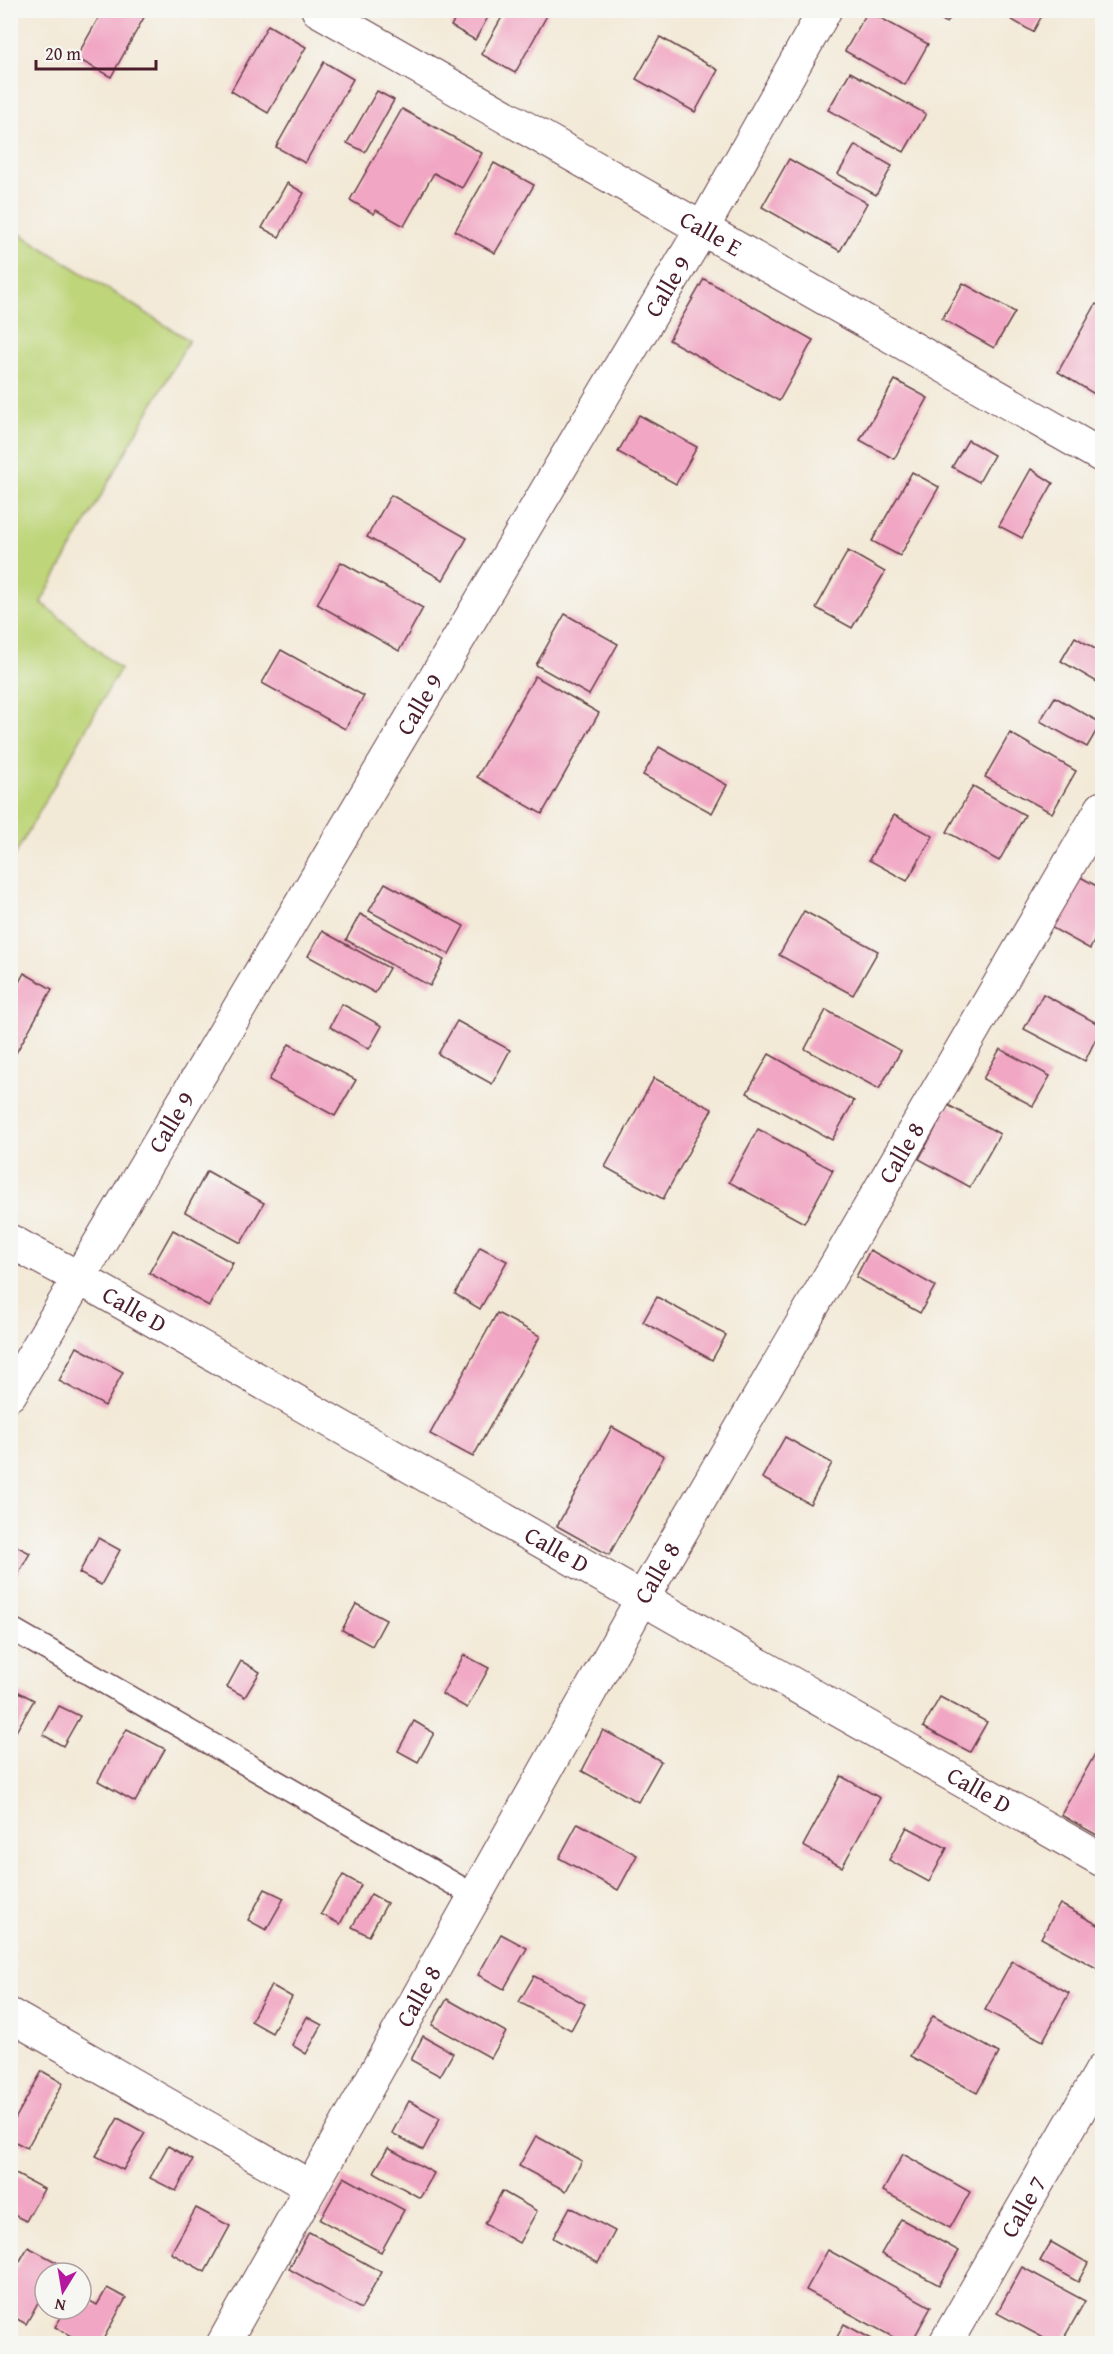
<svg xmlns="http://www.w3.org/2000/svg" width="1113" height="2354" font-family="'Gentium Book Plus',serif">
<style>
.green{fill:#bed579;stroke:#847a52;stroke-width:1.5}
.building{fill:#f1a6c3}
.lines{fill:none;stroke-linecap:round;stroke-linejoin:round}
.lane-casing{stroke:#633d45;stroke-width:25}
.street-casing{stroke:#633d45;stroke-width:35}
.lane{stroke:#fff;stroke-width:22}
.street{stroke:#fff;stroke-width:33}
.labels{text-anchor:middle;stroke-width:6;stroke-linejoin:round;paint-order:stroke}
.street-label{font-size:24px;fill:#4a1f2b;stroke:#f6f6f2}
</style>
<rect width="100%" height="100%" fill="#f6f6f2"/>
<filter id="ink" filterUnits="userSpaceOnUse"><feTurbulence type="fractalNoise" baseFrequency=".0167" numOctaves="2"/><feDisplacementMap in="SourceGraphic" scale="12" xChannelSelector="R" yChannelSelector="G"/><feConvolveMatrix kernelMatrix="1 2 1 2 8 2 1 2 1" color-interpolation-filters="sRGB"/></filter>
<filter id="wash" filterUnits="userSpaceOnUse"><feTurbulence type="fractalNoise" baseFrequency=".008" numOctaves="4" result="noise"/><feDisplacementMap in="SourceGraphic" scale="24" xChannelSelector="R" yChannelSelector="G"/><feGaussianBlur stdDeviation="1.35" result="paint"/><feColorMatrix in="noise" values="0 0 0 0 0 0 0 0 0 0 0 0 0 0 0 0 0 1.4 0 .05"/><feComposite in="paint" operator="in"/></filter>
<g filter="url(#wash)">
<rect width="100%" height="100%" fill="#f3e9d7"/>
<!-- green -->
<polygon class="green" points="11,228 189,340 41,602 120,669 11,862"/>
<g id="blocks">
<!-- building -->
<g class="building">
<polygon points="103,10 148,10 111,77 76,58"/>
<polygon points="460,10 492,10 475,40 451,26"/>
<polygon points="506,10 550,10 515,73 481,54"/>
<polygon points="759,10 775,10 771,17"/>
<polygon points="925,10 955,10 947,23"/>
<polygon points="995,10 1045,10 1033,32"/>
<polygon points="868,11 928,44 905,85 845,51"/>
<polygon points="268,25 306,47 268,113 231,91"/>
<polygon points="660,37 718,70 695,112 636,79"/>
<polygon points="324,62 353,79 305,163 276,147"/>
<polygon points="850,72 926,114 904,152 828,110"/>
<polygon points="377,91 394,100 365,152 347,143"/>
<polygon points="402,109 482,153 462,188 434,173 404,226 376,210 374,214 350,200"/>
<polygon points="855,145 892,166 876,195 838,174"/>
<polygon points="789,159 867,203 840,251 762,207"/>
<polygon points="494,163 534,185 495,253 455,231"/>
<polygon points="287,183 304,193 279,237 262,228"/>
<polygon points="704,279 813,340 779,401 669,340"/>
<polygon points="963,283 1015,312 994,348 942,319"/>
<polygon points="1096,304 1102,308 1102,384 1096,395 1058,372"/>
<polygon points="895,380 928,398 894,459 860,440"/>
<polygon points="639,415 697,447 676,484 618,452"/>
<polygon points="968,440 994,455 979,482 952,467"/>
<polygon points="1031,469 1053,483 1022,538 999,526"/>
<polygon points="912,472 939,487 900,556 872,541"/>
<polygon points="391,495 467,538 443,580 367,537"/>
<polygon points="848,551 885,572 852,628 816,608"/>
<polygon points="341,562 423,608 399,651 317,604"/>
<polygon points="565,614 618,644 589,695 536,665"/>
<polygon points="1075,637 1102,653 1102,685 1061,661"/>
<polygon points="281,650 364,696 345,729 262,683"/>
<polygon points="535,676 599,713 542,814 477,777"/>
<polygon points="1055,697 1101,723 1087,747 1040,721"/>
<polygon points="1010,733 1076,771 1052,813 985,777"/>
<polygon points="659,747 727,785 712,813 643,775"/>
<polygon points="973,786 1025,815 999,861 947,832"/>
<polygon points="894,815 933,836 907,881 869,860"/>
<polygon points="1075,874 1102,889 1102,926 1090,949 1047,925"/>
<polygon points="385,883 464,926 449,954 369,911"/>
<polygon points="804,911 878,951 853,995 779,955"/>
<polygon points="360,914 444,960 430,986 346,940"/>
<polygon points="322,931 389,968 375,993 308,956"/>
<polygon points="24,973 52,989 16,1053 10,1050 10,999"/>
<polygon points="1043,994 1102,1026 1085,1061 1024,1029"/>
<polygon points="342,1004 382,1026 369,1049 330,1027"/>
<polygon points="826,1010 901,1051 879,1089 805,1049"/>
<polygon points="457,1021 510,1050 492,1084 438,1054"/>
<polygon points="289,1044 356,1080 335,1116 269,1080"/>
<polygon points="1000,1049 1050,1076 1033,1106 983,1079"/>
<polygon points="769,1054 854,1101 832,1140 747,1093"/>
<polygon points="654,1078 712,1109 663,1199 605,1167"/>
<polygon points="948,1105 1000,1134 970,1187 919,1159"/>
<polygon points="758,1129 833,1170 804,1223 729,1182"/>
<polygon points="207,1171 264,1203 241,1243 185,1212"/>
<polygon points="173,1230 233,1263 209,1306 149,1273"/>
<polygon points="480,1247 507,1261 480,1309 455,1294"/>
<polygon points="870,1250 935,1286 920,1313 856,1277"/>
<polygon points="657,1297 726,1335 712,1360 643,1322"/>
<polygon points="497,1313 540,1336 473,1457 430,1434"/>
<polygon points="77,1347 123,1372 105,1406 59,1381"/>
<polygon points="612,1427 664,1456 609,1555 557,1526"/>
<polygon points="785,1437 832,1463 810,1504 762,1478"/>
<polygon points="98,1538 120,1550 101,1585 79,1573"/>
<polygon points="10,1543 30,1553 17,1576 10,1573"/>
<polygon points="356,1604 386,1620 372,1646 342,1630"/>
<polygon points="464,1655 489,1668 467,1708 442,1694"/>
<polygon points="241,1661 260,1672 245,1697 227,1687"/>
<polygon points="15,1690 34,1700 10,1742 10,1698"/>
<polygon points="940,1697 987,1722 970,1752 923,1727"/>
<polygon points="59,1706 80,1716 63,1746 43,1735"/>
<polygon points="414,1721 434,1733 418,1762 398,1751"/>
<polygon points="127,1729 165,1749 135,1802 98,1781"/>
<polygon points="603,1730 661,1761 638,1802 582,1771"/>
<polygon points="1095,1754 1102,1758 1102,1838 1061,1815"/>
<polygon points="841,1776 880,1798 842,1867 803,1846"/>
<polygon points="578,1823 637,1855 618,1890 559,1858"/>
<polygon points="907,1827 947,1848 929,1882 889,1860"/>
<polygon points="343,1875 361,1885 340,1924 321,1914"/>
<polygon points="265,1889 284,1898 266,1930 248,1920"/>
<polygon points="371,1894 387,1903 369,1936 352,1927"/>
<polygon points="1060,1904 1102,1927 1102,1971 1041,1938"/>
<polygon points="501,1934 527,1948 504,1989 478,1975"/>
<polygon points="1012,1961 1069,1993 1043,2041 985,2010"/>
<polygon points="534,1976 585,2004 571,2030 519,2002"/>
<polygon points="271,1985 292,1997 272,2033 251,2021"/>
<polygon points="447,1999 506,2032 491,2058 432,2025"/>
<polygon points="933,2016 999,2053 977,2093 910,2056"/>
<polygon points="307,2017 322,2025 306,2054 292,2045"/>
<polygon points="423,2036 453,2053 440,2076 411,2060"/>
<polygon points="42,2071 63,2083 27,2148 10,2139 10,2128"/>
<polygon points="409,2101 440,2118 423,2150 392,2133"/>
<polygon points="118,2118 145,2133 123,2170 96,2156"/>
<polygon points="536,2136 582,2161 566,2191 519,2166"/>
<polygon points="168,2146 193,2160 176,2191 150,2178"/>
<polygon points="388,2148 434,2173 420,2198 374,2172"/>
<polygon points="903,2154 970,2192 950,2228 883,2191"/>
<polygon points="10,2171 44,2189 26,2221 10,2213"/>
<polygon points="344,2177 404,2210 381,2252 320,2220"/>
<polygon points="502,2191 537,2211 519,2243 485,2224"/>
<polygon points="570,2207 615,2231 598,2263 553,2238"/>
<polygon points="196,2208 230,2226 205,2272 171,2253"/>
<polygon points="901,2219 959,2251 939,2285 881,2254"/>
<polygon points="309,2232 381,2272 361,2309 289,2269"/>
<polygon points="1051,2242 1088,2263 1078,2282 1040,2261"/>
<polygon points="28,2247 60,2264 54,2273 45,2273 45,2290 26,2324 10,2315 10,2278"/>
<polygon points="828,2250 931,2307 911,2343 904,2343 806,2290"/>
<polygon points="1022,2267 1085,2301 1061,2343 1053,2343 997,2313"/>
<polygon points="107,2288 126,2298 101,2343 76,2343 78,2340 55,2327 66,2309 81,2309 81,2296 97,2305"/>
<polygon points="844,2324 879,2343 834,2343"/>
</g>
</g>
</g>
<g filter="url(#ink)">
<use href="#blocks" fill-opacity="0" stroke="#633d45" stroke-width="1.5"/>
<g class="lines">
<!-- lane casing -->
<g class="lane-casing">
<polyline id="lane" points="10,1628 475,1896"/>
</g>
<!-- street casing -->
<g class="street-casing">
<g id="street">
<path id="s1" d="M318,10L1102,456"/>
<path id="s2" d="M10,1241L81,1279L1102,1860"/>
<path id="s3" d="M10,1394L702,229L825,10"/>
<polyline points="10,2015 311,2187"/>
<path id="s4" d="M223,2344L642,1599L1102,808"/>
<path id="s5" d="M945,2344L1102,2070"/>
</g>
</g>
<!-- lane -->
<use href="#lane" class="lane"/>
<!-- street -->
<use href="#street" class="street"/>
</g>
</g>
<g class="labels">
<!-- street labels -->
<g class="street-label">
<text dy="8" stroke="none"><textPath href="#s1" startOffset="452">Calle E</textPath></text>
<text dy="8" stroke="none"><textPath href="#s3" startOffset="1288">Calle 9</textPath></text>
<text dy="8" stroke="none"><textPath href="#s3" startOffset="802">Calle 9</textPath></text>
<text dy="8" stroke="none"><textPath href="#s3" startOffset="316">Calle 9</textPath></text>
<text dy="8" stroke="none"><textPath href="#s4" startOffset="1371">Calle 8</textPath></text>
<text dy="8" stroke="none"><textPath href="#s2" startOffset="142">Calle D</textPath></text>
<text dy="8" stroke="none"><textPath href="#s2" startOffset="628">Calle D</textPath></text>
<text dy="8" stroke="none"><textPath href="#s4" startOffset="885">Calle 8</textPath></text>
<text dy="8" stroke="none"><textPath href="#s2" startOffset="1114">Calle D</textPath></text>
<text dy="8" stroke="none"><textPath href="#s4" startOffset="399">Calle 8</textPath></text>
<text dy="8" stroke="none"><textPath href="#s5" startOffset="158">Calle 7</textPath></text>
</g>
</g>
<!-- margin -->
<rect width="1113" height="2354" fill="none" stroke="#f6f6f2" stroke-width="36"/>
<!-- north arrow -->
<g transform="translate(63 2291) rotate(191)"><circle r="28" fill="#f6f6f2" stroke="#b1a0a2" stroke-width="1.5"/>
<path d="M0-4.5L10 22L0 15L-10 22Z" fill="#b5179e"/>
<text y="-9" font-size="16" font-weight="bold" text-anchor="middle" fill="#4a1f2b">N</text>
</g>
<!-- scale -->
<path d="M36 60v9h120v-9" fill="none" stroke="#4a1f2b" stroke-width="3"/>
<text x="45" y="60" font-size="18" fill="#4a1f2b" stroke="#f6f6f2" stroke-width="4.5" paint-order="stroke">20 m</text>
</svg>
